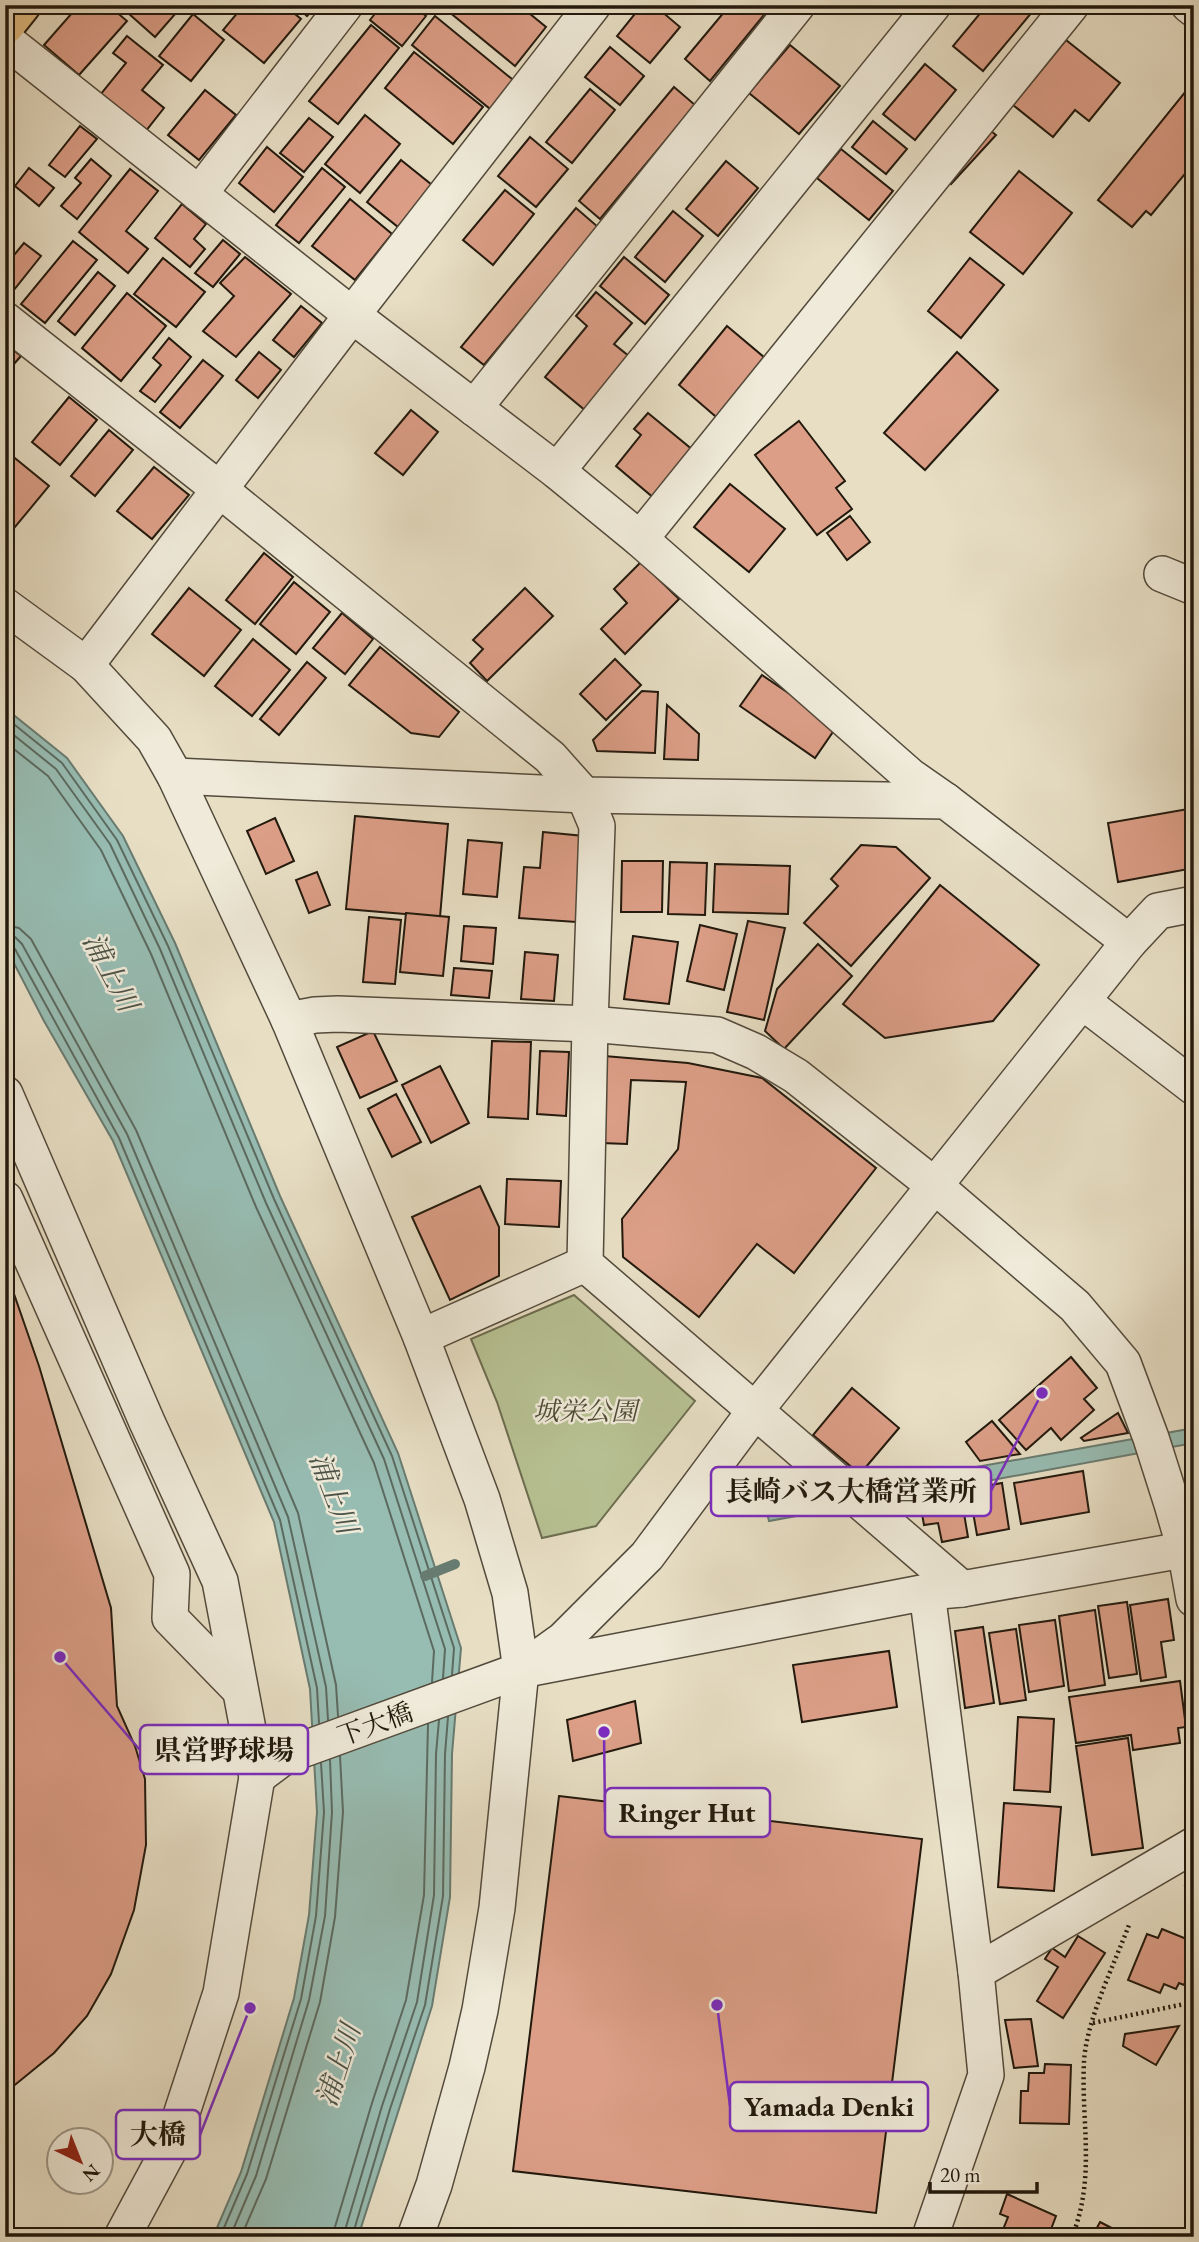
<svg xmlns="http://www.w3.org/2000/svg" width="1199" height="2242" font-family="'EB Garamond','Noto Serif JP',serif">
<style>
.green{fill:#b7c193;stroke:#6c6d50;stroke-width:2}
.water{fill:#97bcb2;stroke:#687b70;stroke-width:2}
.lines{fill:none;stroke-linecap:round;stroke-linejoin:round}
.shore{stroke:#5c6a60;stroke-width:2}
.stream{stroke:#687b70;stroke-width:10}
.building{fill:#dc9e87;stroke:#22190d;stroke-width:2}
.minor-casing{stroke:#534a3b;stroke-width:38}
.major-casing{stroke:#22190d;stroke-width:42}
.path{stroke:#22190d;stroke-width:4.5;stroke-dasharray:2 3.5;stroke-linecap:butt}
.minor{stroke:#efead9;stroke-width:35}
.major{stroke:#e4bf82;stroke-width:38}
.labels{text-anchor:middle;stroke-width:5;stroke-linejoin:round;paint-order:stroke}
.park-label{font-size:26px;font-style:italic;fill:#4f4b35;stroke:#efead9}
.street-label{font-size:26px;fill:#22190d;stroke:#efead9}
.water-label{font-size:28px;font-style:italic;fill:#4b5247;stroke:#efead9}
.leader{fill:none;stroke:#7b2cbf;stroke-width:2.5}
.callout-dot{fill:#7b2cbf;stroke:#efead9;stroke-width:2.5}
.callout{fill:#efead9;stroke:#7b2cbf;stroke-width:2.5}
.callout-label{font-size:28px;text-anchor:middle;font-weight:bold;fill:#22190d}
</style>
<rect width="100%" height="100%" fill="#e7dec4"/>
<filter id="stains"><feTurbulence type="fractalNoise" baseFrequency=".00286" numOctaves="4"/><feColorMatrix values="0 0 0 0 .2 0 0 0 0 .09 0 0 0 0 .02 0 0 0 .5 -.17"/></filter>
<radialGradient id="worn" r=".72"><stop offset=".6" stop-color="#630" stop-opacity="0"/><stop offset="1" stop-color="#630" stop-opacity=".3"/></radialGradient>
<!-- green -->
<polygon class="green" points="574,1295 695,1401 596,1526 542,1538 497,1402 471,1339"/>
<!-- water -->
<g class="water">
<polygon points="5,708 67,758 123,836 175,943 280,1196 398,1453 461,1648 452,1754 450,1897 432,2006 358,2237 213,2237 241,2172 294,1998 309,1915 317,1812 310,1689 274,1522 113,1141 44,1021 5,946"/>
<polygon points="1194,1428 1194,1443 769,1521 765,1505"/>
</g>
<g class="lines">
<!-- shore -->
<g class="shore">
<polyline points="5,717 62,763 117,840 168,946 274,1199 392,1456 454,1648 452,1675"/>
<polyline points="5,728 56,769 110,844 160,949 266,1203 384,1459 445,1649 443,1678"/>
<polyline points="5,742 48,776 101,850 151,954 256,1207 374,1463 434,1651 432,1682"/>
<polyline points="5,925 19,928 31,939 136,1130 298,1513 336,1685 338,1716"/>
<polyline points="5,936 15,937 22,944 127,1134 288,1517 326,1687 328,1720"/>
<polyline points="5,945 15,949 119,1138 280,1520 317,1688 319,1723"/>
<polyline points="220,2237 247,2174 301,1999 316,1916 324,1812 321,1763"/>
<polyline points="230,2237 256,2176 309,2000 325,1916 332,1812 330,1760"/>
<polyline points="241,2237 266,2179 320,2002 335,1917 343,1812 340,1756"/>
<polyline points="332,2237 372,2103 406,2000 424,1895 428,1724"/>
<polyline points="343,2237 382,2106 417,2002 434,1895 436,1754 439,1720"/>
<polyline points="352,2237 390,2109 425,2005 443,1896 445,1754 448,1717"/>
</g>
<!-- stream -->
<polyline class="stream" points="425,1576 455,1564"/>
</g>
<!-- building -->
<g class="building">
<polygon points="79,5 108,5 127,21 79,75 44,45"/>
<polygon points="119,5 183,5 155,37"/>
<polygon points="244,5 284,5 301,19 264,63 223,30"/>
<polygon points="295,5 317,5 307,16"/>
<polygon points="382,5 413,5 426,16 402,46 370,20"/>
<polygon points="452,5 519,5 546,27 515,66 448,11"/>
<polygon points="642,5 654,5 680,27 650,63 617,36"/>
<polygon points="682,5 697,5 691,13"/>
<polygon points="730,5 772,5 710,81 685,59"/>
<polygon points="987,5 1025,5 1033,11 983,71 953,46"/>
<polygon points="193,14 224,40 191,81 159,56"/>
<polygon points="435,16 518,84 495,113 412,45"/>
<polygon points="371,25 399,48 338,124 309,101"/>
<polygon points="127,36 163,65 142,90 164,108 145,132 100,95 126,63 113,53"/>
<polygon points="1066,40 1120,83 1089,121 1075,110 1053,137 1013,105"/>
<polygon points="790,45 840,86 799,134 749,93"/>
<polygon points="610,47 644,76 620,105 585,77"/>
<polygon points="414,52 483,107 453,144 385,88"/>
<polygon points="925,64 956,90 915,140 883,114"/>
<polygon points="1194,81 1194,163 1151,215 1146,211 1132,227 1098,200"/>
<polygon points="674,87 695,105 600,219 579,201"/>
<polygon points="590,89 615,110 572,163 546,142"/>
<polygon points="205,90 236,115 199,160 168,135"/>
<polygon points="365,115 400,144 360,193 325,164"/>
<polygon points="309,118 333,137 304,172 280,153"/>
<polygon points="873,121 907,149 886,174 852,147"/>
<polygon points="80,126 97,139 65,177 49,165"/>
<polygon points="985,126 996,135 951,184 941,174"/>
<polygon points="530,137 568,169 536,207 498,176"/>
<polygon points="267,147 303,177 274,212 239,183"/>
<polygon points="841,149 893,191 869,220 817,178"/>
<polygon points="91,159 111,176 77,219 61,206 81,183 75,178"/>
<polygon points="401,160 432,185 398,227 367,202"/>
<polygon points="726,161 758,188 718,236 686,209"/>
<polygon points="29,168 54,188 39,206 15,186"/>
<polygon points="322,168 345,187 299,243 276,225"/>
<polygon points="130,169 158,191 126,231 148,249 128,273 79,232"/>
<polygon points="1019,171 1072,213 1023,274 970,232"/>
<polygon points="505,190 534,214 493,265 463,240"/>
<polygon points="350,199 392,234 355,280 312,246"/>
<polygon points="182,204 206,224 194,239 205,249 190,267 155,238"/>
<polygon points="576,208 598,227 484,365 461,347"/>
<polygon points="673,211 703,236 665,282 635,257"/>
<polygon points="223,240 240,254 213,287 195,273"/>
<polygon points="73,241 97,260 45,323 21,304"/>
<polygon points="24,243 41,256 13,291 5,285 5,266"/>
<polygon points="245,257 291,294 236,357 203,331 234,296 220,283"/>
<polygon points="624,257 669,295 645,324 600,286"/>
<polygon points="163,258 205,292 176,327 134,294"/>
<polygon points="970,258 1004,285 961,338 928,311"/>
<polygon points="98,272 115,286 75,335 58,321"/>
<polygon points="596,292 632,323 614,344 630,357 586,411 545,377 587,326 576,316"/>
<polygon points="127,293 166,326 121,381 82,348"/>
<polygon points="301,306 322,323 294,357 273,340"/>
<polygon points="727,326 771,363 722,422 679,385"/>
<polygon points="169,338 191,357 155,402 140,391 161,365 153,358"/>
<polygon points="5,343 21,356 5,374"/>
<polygon points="259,352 281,370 258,398 236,380"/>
<polygon points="957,352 998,390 925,470 884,433"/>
<polygon points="203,360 223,376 180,428 160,412"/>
<polygon points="69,397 97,420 60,465 32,442"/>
<polygon points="411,410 438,432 403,475 375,453"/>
<polygon points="648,413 694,451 655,499 616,466 641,435 634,429"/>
<polygon points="799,421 845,481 836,488 852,509 817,535 755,455"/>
<polygon points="109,430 133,450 95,496 71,476"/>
<polygon points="5,450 49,486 5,539"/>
<polygon points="154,467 189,495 152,539 117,511"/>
<polygon points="730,484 785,529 749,572 694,527"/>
<polygon points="850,516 870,542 847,560 827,533"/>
<polygon points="264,553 293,577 255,624 226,600"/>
<polygon points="641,562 679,599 625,654 601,629 627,603 614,589"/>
<polygon points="294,582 330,612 296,654 260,624"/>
<polygon points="189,588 241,630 204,676 152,634"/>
<polygon points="525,588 553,616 487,681 470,663 483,649 473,640"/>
<polygon points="342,613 373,639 345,674 313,648"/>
<polygon points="253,639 290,670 252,716 215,686"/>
<polygon points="380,647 459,712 439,737 411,733 349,685"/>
<polygon points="615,659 641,685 606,720 580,694"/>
<polygon points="307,662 326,678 279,735 260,719"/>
<polygon points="762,675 837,726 815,758 740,706"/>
<polygon points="642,691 658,692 655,753 597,751 593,740"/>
<polygon points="667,705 699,734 698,760 664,759"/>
<polygon points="1194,808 1194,868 1118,882 1108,823"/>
<polygon points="355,816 448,824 440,917 346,909"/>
<polygon points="275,818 294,861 266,874 247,831"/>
<polygon points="543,832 584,836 576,922 519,918 524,867 540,868"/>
<polygon points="468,840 502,843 497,897 463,894"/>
<polygon points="861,845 896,847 930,878 851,966 804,923 838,886 831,879"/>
<polygon points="622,861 663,861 662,912 621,912"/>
<polygon points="670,862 707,863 705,915 668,914"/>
<polygon points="715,864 790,866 788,914 713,912"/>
<polygon points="317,872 330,905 309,913 296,880"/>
<polygon points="940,885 1039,965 993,1021 885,1038 843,1004"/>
<polygon points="406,913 449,917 443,976 400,972"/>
<polygon points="369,917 401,920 395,984 363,982"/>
<polygon points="748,921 785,928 764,1020 727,1012"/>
<polygon points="700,925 737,934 724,990 687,981"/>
<polygon points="464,926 496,928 493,964 461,961"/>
<polygon points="633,936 678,942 669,1004 624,999"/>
<polygon points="818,944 852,976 784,1049 765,1031 777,989"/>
<polygon points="525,952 558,955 554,1001 521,999"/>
<polygon points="454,968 492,971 489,998 451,995"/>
<polygon points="373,1031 397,1081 360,1098 337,1047"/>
<polygon points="492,1041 531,1042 528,1119 488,1117"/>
<polygon points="540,1051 569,1052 566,1116 537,1114"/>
<polygon points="604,1056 688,1063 762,1078 876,1168 794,1273 757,1244 699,1317 623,1257 622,1219 678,1149 686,1082 631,1080 627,1144 601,1143"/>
<polygon points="440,1066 469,1123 431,1143 402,1085"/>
<polygon points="396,1094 421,1142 392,1157 368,1109"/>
<polygon points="507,1179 561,1181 559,1227 505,1224"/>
<polygon points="480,1186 499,1227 499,1276 450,1300 412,1217"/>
<polygon points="5,1268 39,1366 111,1608 117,1706 135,1746 145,1779 146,1845 134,1910 111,1974 87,2016 54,2053 5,2093"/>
<polygon points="1071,1357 1097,1388 1084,1399 1094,1410 1061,1440 1051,1428 1026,1450 999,1420"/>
<polygon points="852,1388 899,1428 860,1474 813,1435"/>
<polygon points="1118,1413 1128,1433 1084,1441 1081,1438"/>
<polygon points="992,1421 1020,1454 980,1461 966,1442"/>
<polygon points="1083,1471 1089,1512 1021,1524 1014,1483"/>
<polygon points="1002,1483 1009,1529 977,1535 969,1489"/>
<polygon points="960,1490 968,1537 942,1542 938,1523 924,1525 919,1497"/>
<polygon points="1168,1599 1174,1640 1161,1642 1166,1677 1141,1681 1130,1605"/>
<polygon points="1127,1602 1137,1674 1109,1678 1098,1606"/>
<polygon points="1095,1610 1105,1685 1069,1691 1059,1616"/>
<polygon points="1055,1620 1064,1686 1029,1692 1019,1625"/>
<polygon points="983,1627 994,1703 965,1708 955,1631"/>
<polygon points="1016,1629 1026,1700 1000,1704 989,1633"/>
<polygon points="889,1651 897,1707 802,1722 793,1665"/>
<polygon points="1180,1681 1186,1727 1178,1728 1180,1743 1133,1750 1131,1735 1076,1743 1069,1697"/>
<polygon points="635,1701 641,1743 573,1761 567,1720"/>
<polygon points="1018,1717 1054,1719 1050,1792 1014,1790"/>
<polygon points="1128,1738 1143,1848 1092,1855 1076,1746"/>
<polygon points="559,1796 922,1839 876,2213 513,2171"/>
<polygon points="1004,1803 1061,1807 1054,1891 998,1887"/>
<polygon points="1194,1881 1194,1902 1185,1886"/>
<polygon points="1162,1929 1194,1942 1190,1950 1194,1952 1194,1961 1184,1985 1179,1983 1176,1989 1164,1984 1160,1993 1128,1980 1147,1934 1158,1938"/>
<polygon points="1078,1936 1105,1953 1063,2018 1037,2001 1058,1967 1045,1959 1052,1948 1065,1957"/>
<polygon points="1031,2019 1038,2066 1014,2068 1005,2020"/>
<polygon points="1179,2026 1156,2065 1123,2046 1125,2034"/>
<polygon points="1045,2064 1071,2065 1069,2124 1020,2123 1021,2091 1028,2091 1029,2073 1044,2073"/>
<polygon points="1007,2194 1056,2216 1048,2237 1000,2237 1008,2217 1000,2214"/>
<polygon points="1100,2222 1129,2237 1092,2237"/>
</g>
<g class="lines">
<!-- minor casing -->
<g class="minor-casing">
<g id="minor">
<polyline points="1189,5 1194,9"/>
<polyline points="5,40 352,315 557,471 640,539 910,776 946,801"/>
<polyline points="199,194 345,5"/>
<polyline points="5,320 219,489 550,757 584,795 597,826 590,1024 585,1264 962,1589"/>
<polyline points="474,408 797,5"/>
<polyline points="557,471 933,5"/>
<polyline points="640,539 1071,5"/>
<polyline points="1162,574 1194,587"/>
<polyline points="5,606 86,665 154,739 175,776 289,1020 421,1337 482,1499 510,1593 521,1670 497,1908 480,2010 467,2067 434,2185 415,2237"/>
<polyline points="86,665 352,315 593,5"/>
<polyline points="175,776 584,795 946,801 1129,942"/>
<polyline points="1082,1001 1194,1087"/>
<polyline points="289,1020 315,1015 338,1014 590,1024 717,1035 756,1052 796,1076 935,1186 1075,1306 1123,1363 1151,1438 1172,1504 1185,1549 1194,1599"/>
<polyline points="5,1094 147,1422 220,1581 257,1777 221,1993 171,2146 122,2237"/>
<polyline points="5,1199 172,1574 170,1618 240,1690"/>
<polyline points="421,1337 585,1264"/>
<polyline points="927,1592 976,1972 986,2075 930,2237"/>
<polyline points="521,1670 563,1640 647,1556 754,1412 1129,942 1158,911 1194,904"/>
<polyline points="257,1777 285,1756 521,1670 927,1592 962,1589 1194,1548"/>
<polyline points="976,1972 1194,1845"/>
</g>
</g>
<!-- major casing -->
<g class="major-casing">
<polyline id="major" points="5,25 21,5"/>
</g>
<!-- path -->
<g class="path">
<polyline points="1093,2023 1194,2002"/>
<path d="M1072,2237C1096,2177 1081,2123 1084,2062C1086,2021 1114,1965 1129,1925"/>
</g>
<!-- minor -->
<use href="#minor" class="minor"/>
<!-- major -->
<use href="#major" class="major"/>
</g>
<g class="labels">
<!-- park labels -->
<g class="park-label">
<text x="585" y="1420">城栄公園</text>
</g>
<!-- street labels -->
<g class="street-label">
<text transform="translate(375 1724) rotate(-20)" y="9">下大橋</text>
</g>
<!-- water labels -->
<g class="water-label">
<text transform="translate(111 972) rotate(62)" y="10">浦上川</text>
<text transform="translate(334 1493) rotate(69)" y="10">浦上川</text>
<text transform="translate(338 2065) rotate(-72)" y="10">浦上川</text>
</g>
</g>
<!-- callouts -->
<path class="leader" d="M1042 1393L991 1491M60 1657L140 1750M604 1732L605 1812M717 2005L730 2106M250 2008L200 2135"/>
<g class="callout-dot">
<circle cx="1042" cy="1393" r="7"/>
<circle cx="60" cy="1657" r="7"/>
<circle cx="604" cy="1732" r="7"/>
<circle cx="717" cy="2005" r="7"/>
<circle cx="250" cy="2008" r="7"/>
</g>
<g class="callout">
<rect x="711" y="1467" width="280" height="49" rx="7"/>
<rect x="140" y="1725" width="168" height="49" rx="7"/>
<rect x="605" y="1788" width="165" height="49" rx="7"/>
<rect x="730" y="2082" width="198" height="49" rx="7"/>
<rect x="116" y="2110" width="84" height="49" rx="7"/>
</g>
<g class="callout-label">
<text x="851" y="1501">長崎バス大橋営業所</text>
<text x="224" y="1760">県営野球場</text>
<text x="687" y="1822">Ringer Hut</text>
<text x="829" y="2116">Yamada Denki</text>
<text x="158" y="2144">大橋</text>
</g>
<!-- margin -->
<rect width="1199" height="2242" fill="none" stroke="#e7dec4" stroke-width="28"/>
<rect x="7" y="7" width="1185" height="2228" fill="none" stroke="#22190d" stroke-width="3.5"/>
<rect x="14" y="14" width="1171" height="2214" fill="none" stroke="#22190d" stroke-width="2"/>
<!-- north arrow -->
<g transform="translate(80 2161) rotate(137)"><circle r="33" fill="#efead9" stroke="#9d9687" stroke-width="2"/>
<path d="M0-5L12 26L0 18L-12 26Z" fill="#8f2418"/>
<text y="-10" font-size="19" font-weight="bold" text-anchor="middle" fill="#22190d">N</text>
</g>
<!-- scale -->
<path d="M930 2182v10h107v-10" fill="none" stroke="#22190d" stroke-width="3.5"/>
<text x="940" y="2182" font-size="21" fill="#22190d" stroke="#efead9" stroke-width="5" paint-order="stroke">20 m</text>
<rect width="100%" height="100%" filter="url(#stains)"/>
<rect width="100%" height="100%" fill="url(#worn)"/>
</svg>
